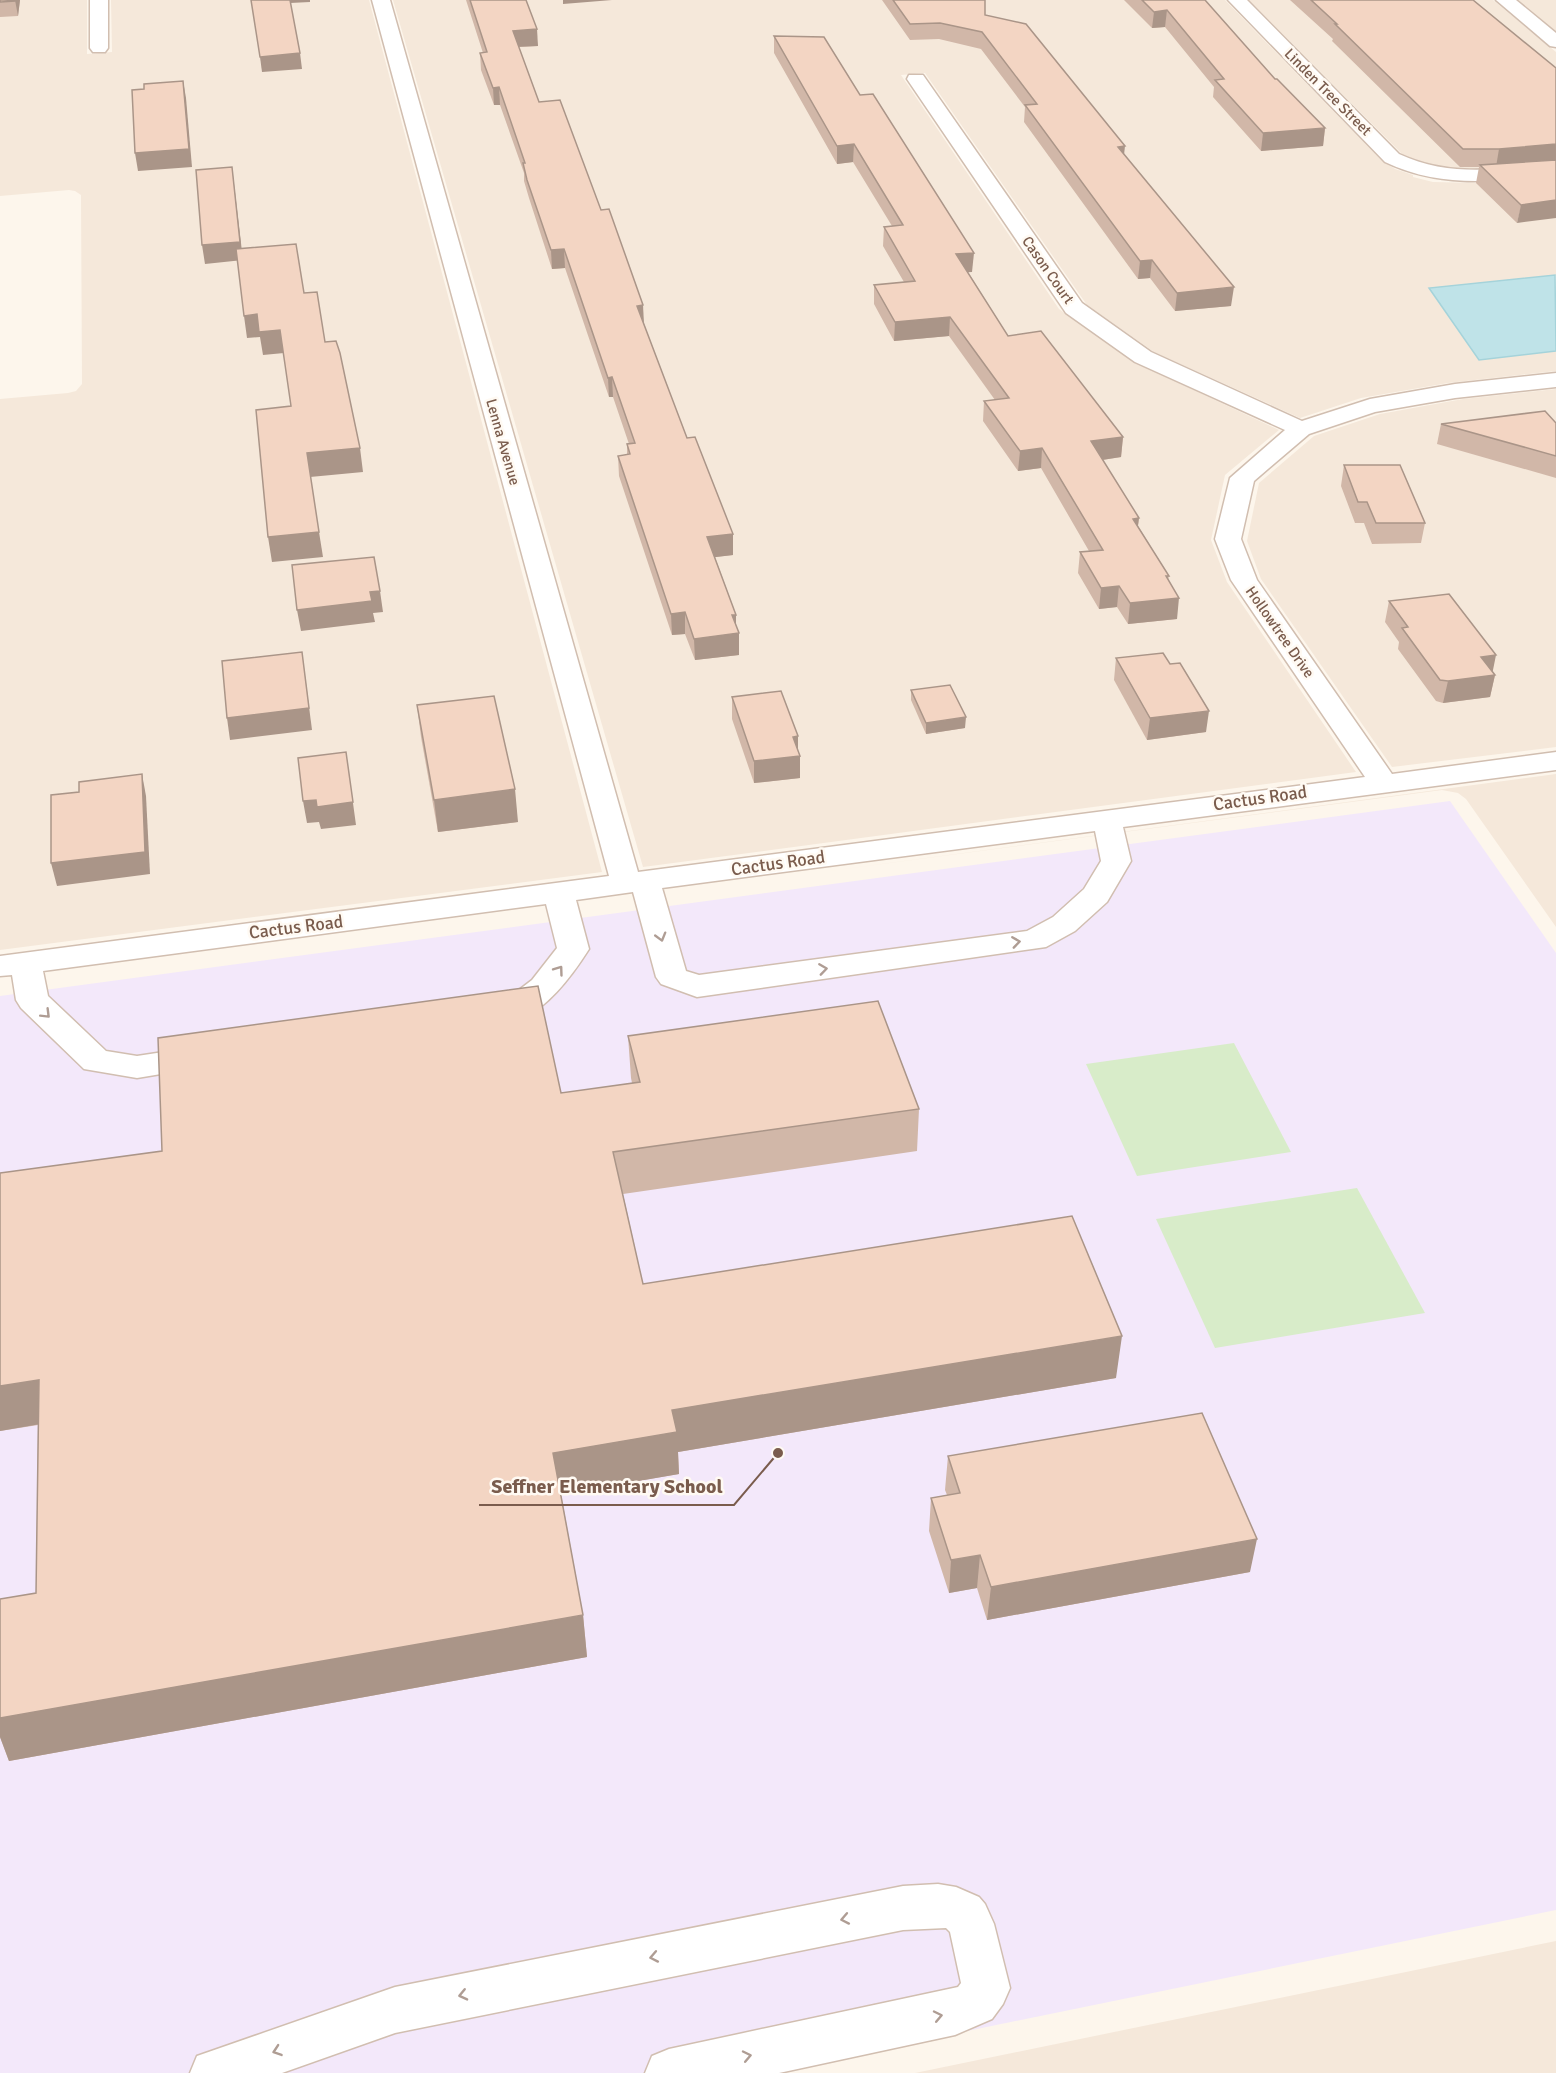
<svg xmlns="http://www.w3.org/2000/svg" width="1556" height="2073" font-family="Signika,sans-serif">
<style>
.residential{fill:#f5e8da}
.education{fill:#f3e8fa}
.green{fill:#d8ecc9}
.water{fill:#bfe3e8;stroke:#a5d3da;stroke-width:1.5}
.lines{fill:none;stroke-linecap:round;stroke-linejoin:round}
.minor-casing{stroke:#d1beb0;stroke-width:3}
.minor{fill:#fff;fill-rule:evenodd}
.wall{fill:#d1b7a8}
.shaded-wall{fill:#aa9588}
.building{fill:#f3d5c3;stroke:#aa9588;stroke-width:1.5}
.oneway{stroke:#af9d94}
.labels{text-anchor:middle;stroke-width:5;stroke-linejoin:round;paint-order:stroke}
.far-street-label{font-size:15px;fill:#7a5c4d;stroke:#fffaf3}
.street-label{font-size:18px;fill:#7a5c4d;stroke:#fffaf3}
.leader{fill:none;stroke:#7a5c4d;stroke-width:2}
.callout-dot{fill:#7a5c4d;stroke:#fffaf3;stroke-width:2}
.callout-label{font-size:20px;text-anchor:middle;font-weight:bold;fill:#7a5c4d;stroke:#fffaf3;stroke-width:5;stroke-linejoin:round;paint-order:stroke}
</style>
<rect width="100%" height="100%" fill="#fdf6ec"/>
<!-- residential -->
<g class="residential">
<polygon points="0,0 87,0 87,54 112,52 111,0 369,0 602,872 0,950 0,399 68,393 76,391 82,384 81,195 75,191 69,190 0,196"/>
<polygon points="393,0 1225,0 1380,159 1395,169 1413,175 1413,177 1433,182 1479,183 1556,175 1556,276 1430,288 1479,360 1556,351 1556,371 1448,383 1361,398 1300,418 1154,352 1087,305 925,73 901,75 1059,309 1134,362 1279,430 1225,475 1211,540 1227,582 1356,772 643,867"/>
<polygon points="1249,0 1493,0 1556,52 1556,162 1468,170 1447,169 1415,162 1404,156"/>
<polygon points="1517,0 1556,0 1556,32"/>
<polygon points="1556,389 1556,747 1392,767 1261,579 1247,541 1259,483 1314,436 1380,414 1463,399"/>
<polygon points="1556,774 1556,927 1466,799 1458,793 1442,790 814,873"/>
<polygon points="1556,1941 1556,2073 915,2073"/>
</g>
<!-- education -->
<polygon class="education" points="1450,801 1556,953 1556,1910 763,2073 0,2073 0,996"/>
<!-- green -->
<g class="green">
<polygon points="1234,1043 1291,1152 1137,1176 1086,1064"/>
<polygon points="1357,1188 1425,1313 1215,1348 1156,1219"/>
</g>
<!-- water -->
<polygon class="water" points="1555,275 1556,351 1479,360 1429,288"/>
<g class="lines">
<!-- minor casing -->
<g class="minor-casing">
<g id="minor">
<polygon points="90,0 108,0 108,48 105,52 93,52 90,48"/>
<path d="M372,0H390L638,872L1365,777L1231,580L1215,539L1230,478L1285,430L1135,362L1066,313L907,79L909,75H923L1082,303L1151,352L1302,421L1370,399L1455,384L1556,373V387L1455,398L1375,412L1309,434L1254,481L1241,539L1257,580L1392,774L1556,752V770L1123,827L1131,861L1107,902L1075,931L1046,947L697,997L661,984L656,977L633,892L576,900L589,949C570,979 532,1032 491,1021L487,1013L491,1005L515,993L532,980L557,948L546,904L43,971L48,996L106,1051L137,1056L203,1046L215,1049L220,1057L215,1065L137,1078L84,1069L21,1008L16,1000L12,975L0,976V956L609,876ZM1095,831L1101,861L1084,889L1053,917L1027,931L699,975L686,971L662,888Z"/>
<path d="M1228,0H1247L1399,154C1450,178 1502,169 1556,163V175C1496,181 1441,189 1385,162Z"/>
<polygon points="1496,0 1516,0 1556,33 1556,47 1550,46"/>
<polygon points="938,1884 956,1887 979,1897 985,1904 994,1924 1010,1988 1003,2004 992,2019 955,2035 779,2073 645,2073 652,2056 669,2049 958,1987 961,1983 950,1932 946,1928 903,1930 395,2033 282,2073 190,2073 197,2056 395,1987 903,1886"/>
</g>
</g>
<!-- minor -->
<use href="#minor" class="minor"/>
</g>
<!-- wall -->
<g class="wall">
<polygon points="0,0 20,0 18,16 0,17"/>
<polygon points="466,0 526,0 538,46 519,47 539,102 644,324 687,438 733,534 733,555 715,557 736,615 736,627 739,633 739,655 695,660 685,634 672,635 619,476 618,456 627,455 627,444 629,444 613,397 609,397 565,268 552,269 529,198 524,181 524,173 500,105 494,105 481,70 480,53 483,53"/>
<polygon points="882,0 985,0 985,15 1124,154 1231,306 1175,311 1150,278 1138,279 1024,122 1025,107 981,49 939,39 910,40"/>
<polygon points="1124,0 1205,0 1275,79 1325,128 1323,146 1261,151 1213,97 1214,87 1165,27 1152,28"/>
<polygon points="1290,0 1473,0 1556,68 1517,223 1476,183 1479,167 1460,167 1332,41 1333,39"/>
<polygon points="774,36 860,95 972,272 968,272 1008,336 1123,437 1121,457 1102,460 1139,518 1138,526 1169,576 1168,580 1177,619 1128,624 1117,607 1099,609 1078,573 1080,552 1089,551 1041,468 1018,471 983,421 984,401 995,400 949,336 894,341 874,304 874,285 904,282 883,246 884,227 892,226 853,162 837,164 774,53"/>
<polygon points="1556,423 1556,478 1437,444 1441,424"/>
<polygon points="1344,465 1425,523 1421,543 1372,544 1364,523 1355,523 1341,486"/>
<polygon points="1389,601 1492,672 1495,675 1490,697 1443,703 1436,701 1398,649 1399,642 1385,622"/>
<polygon points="1116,658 1206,732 1147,740 1114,680"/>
<polygon points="911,690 965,728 926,734 911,700"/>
<polygon points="732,697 798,751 800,756 800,778 754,783 732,719"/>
<polygon points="417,705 518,822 438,832 421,737"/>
<polygon points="628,1036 919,1109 917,1151 623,1194 643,1284 1116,1378 678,1452 679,1474 561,1494 583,1615 587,1657 9,1761 0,1737 0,1599 36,1593 38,1425 0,1431 0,1173 162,1151 632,1083 631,1078"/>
<polygon points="948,1456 1250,1572 987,1620 977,1588 949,1593 929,1531 931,1498 947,1495 945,1490"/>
</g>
<!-- shaded-wall -->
<g class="shaded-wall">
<polygon points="15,0 20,0 18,16"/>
<polygon points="290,0 310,0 310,2 290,3"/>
<polygon points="563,0 612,0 563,4"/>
<polygon points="1167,10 1165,27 1152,28 1154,12"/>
<polygon points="537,29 538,46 514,47 513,31"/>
<polygon points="300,53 302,69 262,72 260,57"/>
<polygon points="183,81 186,98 192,167 138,171 135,153"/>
<polygon points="499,87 500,105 494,105 493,88"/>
<polygon points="1325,128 1323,146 1261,151 1263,133"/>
<polygon points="854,144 853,162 837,164 837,146"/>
<polygon points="1556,144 1556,161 1496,167 1499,149"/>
<polygon points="1125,146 1123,164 1118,147"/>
<polygon points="232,167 243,260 205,264 202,245"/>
<polygon points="1556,200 1556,218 1517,223 1521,205"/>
<polygon points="564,249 565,268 552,269 551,250"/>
<polygon points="974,253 972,272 955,273 956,254"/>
<polygon points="1152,260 1150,278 1138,279 1140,261"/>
<polygon points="1234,287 1231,306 1175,311 1177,293"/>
<polygon points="643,305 644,324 637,306"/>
<polygon points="257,314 280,330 284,353 263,355 260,337 247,338 244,316"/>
<polygon points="950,317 949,336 894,341 895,322"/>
<polygon points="612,377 613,397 609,397 608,378"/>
<polygon points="1123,437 1121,457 1089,462 1091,441"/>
<polygon points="360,448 363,472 310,477 307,453"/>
<polygon points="1042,448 1041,468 1018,471 1020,451"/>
<polygon points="1139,518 1136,539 1133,519"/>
<polygon points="319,532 323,557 272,562 268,537"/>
<polygon points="733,534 733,555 708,558 707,537"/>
<polygon points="1119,586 1117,607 1099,609 1101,588"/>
<polygon points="380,591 383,612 373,613 375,622 301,631 297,610 370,592"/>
<polygon points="1179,598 1177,619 1128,624 1130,603"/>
<polygon points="685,612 685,634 672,635 671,614"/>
<polygon points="732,615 736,615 736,634 739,633 739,655 695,660 694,639"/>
<polygon points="302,652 312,730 230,740 227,718"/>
<polygon points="1496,655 1492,675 1495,675 1490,697 1443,703 1448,681 1481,657"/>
<polygon points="1209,711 1206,732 1147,740 1150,718"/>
<polygon points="966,717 965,728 926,734 926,723"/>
<polygon points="798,736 798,756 800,756 800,778 754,783 754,761 793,737"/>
<polygon points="346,752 356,825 321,829 319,822 307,823 303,801"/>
<polygon points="142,774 146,796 150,874 57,886 51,863"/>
<polygon points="515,789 518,822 438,832 434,800"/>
<polygon points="1122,1336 1116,1378 678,1452 679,1474 558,1495 553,1453 672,1410"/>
<polygon points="39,1380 52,1422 0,1431 0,1386"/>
<polygon points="1257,1539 1250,1572 987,1620 991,1587"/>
<polygon points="980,1555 977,1588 949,1593 951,1560"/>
<polygon points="583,1615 587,1657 9,1761 0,1737 0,1718"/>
</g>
<!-- building -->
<g class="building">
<polygon points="0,0 15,0 15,1 0,2"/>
<polygon points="251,0 290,0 300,53 260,57"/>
<polygon points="470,0 526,0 537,29 513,31 539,102 560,100 601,210 609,209 643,305 637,306 687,438 695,437 733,534 707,537 736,615 732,615 739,633 694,639 685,612 671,614 618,456 630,454 627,444 635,443 612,377 608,378 564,249 551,250 527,180 523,163 525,163 499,87 493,88 480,53 487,52"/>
<polygon points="893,0 985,0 985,15 1026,24 1125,146 1118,147 1234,287 1177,293 1152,260 1140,261 1025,105 1037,104 982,32 940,23 910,24"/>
<polygon points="1142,0 1205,0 1275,79 1277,79 1325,128 1263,133 1215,80 1224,79 1167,10 1154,12"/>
<polygon points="1311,0 1473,0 1556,68 1556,144 1499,149 1463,149 1335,24 1337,24"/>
<polygon points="774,36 824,37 860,95 873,94 974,253 956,254 1008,336 1041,331 1123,437 1091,441 1139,518 1133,519 1169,576 1166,576 1179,598 1130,603 1119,586 1101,588 1080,552 1103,550 1042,448 1020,451 984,401 1009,398 950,317 895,322 874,285 915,281 884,227 903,225 854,144 837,146"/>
<polygon points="183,81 189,149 135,153 132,90 144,89 144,84"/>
<polygon points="1556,160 1556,200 1521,205 1480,165"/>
<polygon points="232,167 240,242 202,245 196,170"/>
<polygon points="296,244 304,293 317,292 325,342 336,341 340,353 360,448 307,453 319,532 268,537 256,410 291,406 280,330 259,332 257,314 244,316 236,249"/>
<polygon points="1545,411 1556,423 1556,456 1441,424"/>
<polygon points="1344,465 1400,465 1425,523 1376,523 1367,502 1358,502"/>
<polygon points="374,557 380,591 370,592 372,601 297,610 292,565"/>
<polygon points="1449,594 1496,655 1481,657 1495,675 1448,681 1440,680 1402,628 1408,627 1389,601"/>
<polygon points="302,652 309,708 227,718 222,661"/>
<polygon points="1163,653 1170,664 1180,663 1209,711 1150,718 1116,658"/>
<polygon points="950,685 966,717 926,723 911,690"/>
<polygon points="781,691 798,736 793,737 800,756 754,761 732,697"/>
<polygon points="494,696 515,789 434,800 417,705"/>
<polygon points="346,752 353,802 317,807 316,800 303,801 298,758"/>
<polygon points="142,774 145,852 51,863 51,795 79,792 79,782"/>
<polygon points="538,986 561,1093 640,1082 628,1036 878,1001 919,1109 613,1152 643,1284 1072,1216 1122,1336 672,1410 677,1432 553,1453 583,1615 0,1718 0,1599 36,1593 39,1380 0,1386 0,1173 162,1151 158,1038"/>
<polygon points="1202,1413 1257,1539 991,1587 980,1555 951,1560 931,1498 960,1493 948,1456"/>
</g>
<!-- one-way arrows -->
<defs><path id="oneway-chevron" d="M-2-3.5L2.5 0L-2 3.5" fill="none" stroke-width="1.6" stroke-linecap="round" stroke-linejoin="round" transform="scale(1.5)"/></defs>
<g class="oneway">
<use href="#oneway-chevron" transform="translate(661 937) rotate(74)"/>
<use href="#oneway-chevron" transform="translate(1016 942) rotate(-8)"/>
<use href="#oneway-chevron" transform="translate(823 969) rotate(-8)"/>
<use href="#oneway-chevron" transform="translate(559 970) rotate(-54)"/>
<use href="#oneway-chevron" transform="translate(46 1014) rotate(45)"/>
<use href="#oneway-chevron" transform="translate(845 1919) rotate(169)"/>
<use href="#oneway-chevron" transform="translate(654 1957) rotate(169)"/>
<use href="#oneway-chevron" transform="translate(463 1995) rotate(167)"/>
<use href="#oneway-chevron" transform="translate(938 2016) rotate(-12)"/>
<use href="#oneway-chevron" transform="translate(277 2051) rotate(161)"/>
<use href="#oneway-chevron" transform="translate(747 2056) rotate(-12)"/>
</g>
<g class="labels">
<!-- far-street labels -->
<g class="far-street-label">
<text transform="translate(1328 92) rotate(45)" y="5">Linden Tree Street</text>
<text transform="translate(1048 270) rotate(55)" y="5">Cason Court</text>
<text transform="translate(503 442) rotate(74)" y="5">Lenna Avenue</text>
<text transform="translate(1280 632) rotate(55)" y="5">Hollowtree Drive</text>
</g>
<!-- street labels -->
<g class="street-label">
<text transform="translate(1260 798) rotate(-8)" y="6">Cactus Road</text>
<text transform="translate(778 863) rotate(-8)" y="6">Cactus Road</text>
<text transform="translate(296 927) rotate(-7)" y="6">Cactus Road</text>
</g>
</g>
<!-- callouts -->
<path class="leader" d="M778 1453L734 1505H479"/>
<circle class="callout-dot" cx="778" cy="1453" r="6"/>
<g class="callout-label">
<text x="607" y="1493">Seffner Elementary School</text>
</g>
</svg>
